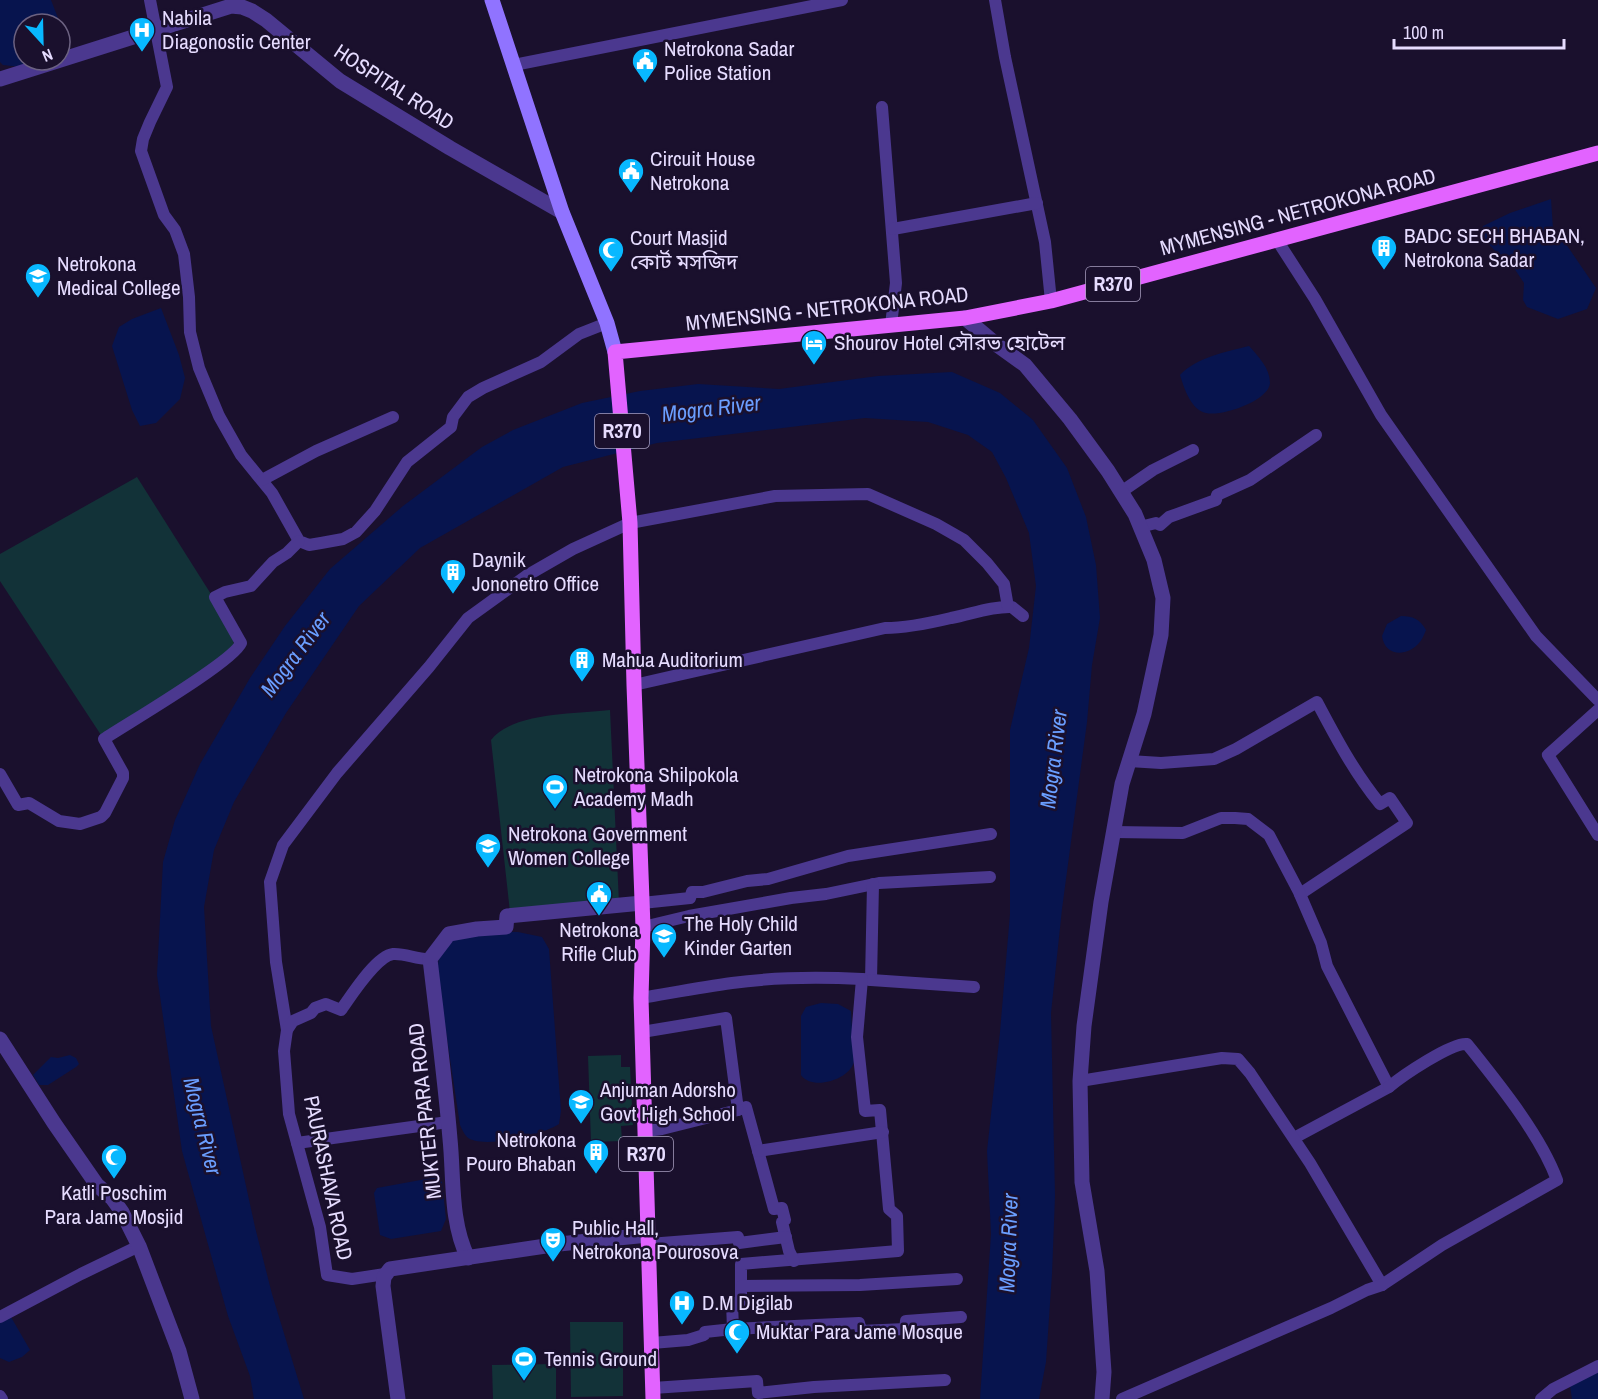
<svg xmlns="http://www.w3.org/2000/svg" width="1598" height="1399" font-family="'Archivo Narrow','Noto Sans Bengali',sans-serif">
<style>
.green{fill:#123238}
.water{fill:#07144e}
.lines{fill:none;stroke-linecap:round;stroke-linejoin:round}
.minor{stroke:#4b388f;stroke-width:12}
.tertiary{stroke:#4b388f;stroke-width:15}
.secondary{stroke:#9073ff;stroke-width:15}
.primary{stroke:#e263ff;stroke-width:15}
.labels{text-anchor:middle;stroke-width:5;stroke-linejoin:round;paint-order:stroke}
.shield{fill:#1a102d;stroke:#a99fc0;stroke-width:1.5}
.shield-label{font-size:20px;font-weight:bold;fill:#e6dcff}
.poi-label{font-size:21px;fill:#e6dcff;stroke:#1a102d;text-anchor:start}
.street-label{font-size:21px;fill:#e6dcff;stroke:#1a102d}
.water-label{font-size:22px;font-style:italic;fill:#6a9eff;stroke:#1a102d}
</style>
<rect width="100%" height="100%" fill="#1a102d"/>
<!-- green -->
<g class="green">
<polygon points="137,477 233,629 234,651 101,735 0,581 0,554"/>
<path d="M610,710L619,903L510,912L491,740C512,712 577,714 610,710Z"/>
<polygon points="621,1055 621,1067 630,1067 633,1125 621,1126 622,1141 591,1142 588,1056"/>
<polygon points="570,1322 623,1322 623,1396 571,1397"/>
<polygon points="556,1364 556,1399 493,1399 492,1365"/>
</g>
<!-- water -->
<g class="water">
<polygon points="0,0 51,0 58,18 58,24 24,24 24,60 36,60 21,67 3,65 0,62"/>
<polygon points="1551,199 1553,229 1568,247 1596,288 1587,309 1558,319 1527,307 1523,300 1524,283 1514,268 1504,267 1500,256 1481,236 1483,226 1510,213"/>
<polygon points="161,308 179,355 185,378 180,399 156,423 140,426 132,410 112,346 119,327 132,319"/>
<path d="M1249,346C1258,356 1270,368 1270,383C1269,401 1221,417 1206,413C1191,410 1184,388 1180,375C1197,357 1226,352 1249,346Z"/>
<polygon points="952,372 1000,393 1033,420 1067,468 1086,517 1096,565 1100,618 1092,665 1087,722 1062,909 1051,1013 1055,1196 1052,1274 1046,1362 1039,1399 980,1399 991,1234 987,1151 1000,1032 1010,914 1010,730 1029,648 1036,586 1029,533 1006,478 992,452 968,435 928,422 865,418 657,443 563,467 420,548 359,606 286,713 234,802 214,850 204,907 211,1026 255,1227 272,1294 304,1399 254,1399 250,1376 228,1316 182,1151 157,975 163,862 175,820 200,764 250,678 285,626 330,569 403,506 482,447 513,430 582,403 640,391 698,384 779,389 878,376"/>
<path d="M1401,616C1413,616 1420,619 1426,630C1424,635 1422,640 1419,643C1407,657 1385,657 1382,636L1387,624Z"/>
<path d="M482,931L518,932L542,937L549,949L561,1111L559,1124C545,1134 481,1150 467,1137C464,1134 462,1129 460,1125L438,979C436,941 449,940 482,931Z"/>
<path d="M821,1003L838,1004L851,1011L854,1062C849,1080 812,1091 801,1075V1016L806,1007Z"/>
<polygon points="70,1055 76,1058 79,1064 76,1067 48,1085 39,1085 33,1075 51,1057 58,1058"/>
<polygon points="437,1177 442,1182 446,1219 441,1231 391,1239 380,1235 374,1193 377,1188"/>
<polygon points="11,1317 30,1350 22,1357 9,1362 0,1358 0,1321"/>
<polygon points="1591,1372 1598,1373 1598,1399 1572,1399 1570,1386"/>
</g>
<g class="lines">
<!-- minor -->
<g class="minor">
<polyline points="150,0 167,87 150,122 143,139 141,151 164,215 175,230 184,254 189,297 190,332 199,368 219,416 241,455 272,493 299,541 309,545 321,543 343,539 356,532 375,511 407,462 451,427 453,417 468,397 483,388 541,362 579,334 607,323"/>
<polyline points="995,0 1005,57 1045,242 1051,301"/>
<polyline points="514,65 842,0"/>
<polyline points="882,107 896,283 891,325"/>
<polyline points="893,229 1037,203"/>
<polyline points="1277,240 1315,299 1381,415 1536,636 1598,700"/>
<polyline points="262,480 316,451 393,417"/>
<polyline points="1121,492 1153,470 1193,450"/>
<polyline points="1140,527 1156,523 1160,525 1169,517 1216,500 1217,495 1250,480 1316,435"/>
<path d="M634,685L885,628C907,628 930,623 951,618C972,614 991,606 1012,607L1023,616"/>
<polyline points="1598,710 1548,755 1598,835"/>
<path d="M1129,761L1161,763L1214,759L1236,749L1317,702C1336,738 1354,772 1380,804L1390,798L1407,823L1300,894"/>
<path d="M0,774L18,805L29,803L59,821L80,824L101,817L105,813L123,778V773L104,739C128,723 233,662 241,643L215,597L225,592L251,586L273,562L287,553L299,541"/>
<polyline points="1114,832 1183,833 1221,818 1235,818 1248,819 1269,835 1299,892 1321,943 1327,966 1389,1087 1294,1138"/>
<polyline points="642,903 690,898 692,892 703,892 747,881 768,879 848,856 991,834"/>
<polyline points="643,927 689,916 791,898 826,894 879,883 990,877"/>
<polyline points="862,979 871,980 873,884"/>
<polyline points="871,980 974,987"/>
<path d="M641,998C671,993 702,987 732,983C775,977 819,977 862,979L857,1037L865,1111L880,1110L889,1209L897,1216L898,1251L741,1264V1303H732L733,1329L705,1332L704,1335L688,1340L652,1343"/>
<polyline points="287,1030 276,962 270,882 283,845 337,773 429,667 468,618 526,576 573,549 630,523 775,496 868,494 936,524 964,540 987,563 1004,584 1008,607"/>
<polyline points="642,1032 726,1018 738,1110 746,1107 774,1209 782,1208 785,1220 782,1222 789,1251 794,1261"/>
<polyline points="1080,1081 1222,1058 1238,1059 1250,1073 1310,1163 1382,1285"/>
<polyline points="646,1131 662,1129 738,1110"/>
<polyline points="297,1143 448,1122"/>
<polyline points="758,1151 883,1132"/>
<polyline points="649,1244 738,1237 739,1243 786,1237"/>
<path d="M385,1274L352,1279L327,1275L320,1227L289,1114L284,1051L287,1030L293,1021L311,1013L315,1008L326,1004L341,1010C351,996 376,956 393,954C405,953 418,960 430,959"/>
<polyline points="742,1286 860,1285 957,1279"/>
<polyline points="0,1317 81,1274 139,1246"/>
<polyline points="733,1329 859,1323 861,1331 905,1329 906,1321 961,1317"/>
<polyline points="653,1388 757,1381 758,1393 814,1387 945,1380"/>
<polyline points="0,1396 2,1399"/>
<path d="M1122,1399L1331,1308L1367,1290L1382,1285L1442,1245L1557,1180C1540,1134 1498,1083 1467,1044C1452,1042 1402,1076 1389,1087"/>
<polyline points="1541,1399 1553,1389 1598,1366"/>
</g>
<!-- tertiary -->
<g class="tertiary">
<polyline points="0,79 231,6 242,7 252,11 266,20 340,81 450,148 562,212"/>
<polyline points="965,318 997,345 1025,365 1070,419 1108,471 1135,514 1154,560 1163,598 1161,635 1144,714 1122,784 1101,902 1084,1026 1080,1081 1082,1182 1097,1271 1104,1372 1102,1399"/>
<polyline points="0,1039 54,1123 97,1185 112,1198 122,1212 139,1246 179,1351 192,1399"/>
<path d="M468,1258C450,1222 454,1178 450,1139C445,1079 437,1019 430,959L449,934L477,929L506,927L507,916L642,903"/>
<polyline points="398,1399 383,1286 384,1277 390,1269 559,1244 648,1235"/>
</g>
<!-- secondary -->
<polyline class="secondary" points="492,0 562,212 607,323 615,352"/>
<!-- primary -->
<polyline class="primary" points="653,1399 641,998 643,927 634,685 630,523 615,352 965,318 1051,301 1598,153"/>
</g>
<!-- icons -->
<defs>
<g id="hospital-pin" transform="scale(1.35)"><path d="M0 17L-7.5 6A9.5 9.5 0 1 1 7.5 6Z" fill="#08b8ff" stroke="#1a102d"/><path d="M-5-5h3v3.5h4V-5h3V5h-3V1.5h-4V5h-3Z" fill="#fff"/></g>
<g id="civic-pin" transform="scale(1.35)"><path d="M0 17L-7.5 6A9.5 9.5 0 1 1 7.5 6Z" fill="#08b8ff" stroke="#1a102d"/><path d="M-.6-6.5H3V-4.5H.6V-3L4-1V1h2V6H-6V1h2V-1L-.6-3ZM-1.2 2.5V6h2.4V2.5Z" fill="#fff"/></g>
<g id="building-pin" transform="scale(1.35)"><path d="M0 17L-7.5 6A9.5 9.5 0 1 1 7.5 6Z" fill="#08b8ff" stroke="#1a102d"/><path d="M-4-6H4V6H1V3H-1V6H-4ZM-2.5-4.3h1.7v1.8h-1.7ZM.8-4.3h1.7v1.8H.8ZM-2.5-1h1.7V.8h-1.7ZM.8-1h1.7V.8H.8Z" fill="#fff"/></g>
<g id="mosque-pin" transform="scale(1.35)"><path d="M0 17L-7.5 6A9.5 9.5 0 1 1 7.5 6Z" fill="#08b8ff" stroke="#1a102d"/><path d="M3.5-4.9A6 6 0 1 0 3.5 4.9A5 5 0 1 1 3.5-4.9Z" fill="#fff"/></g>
<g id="university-pin" transform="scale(1.35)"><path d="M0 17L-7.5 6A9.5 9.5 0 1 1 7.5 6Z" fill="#08b8ff" stroke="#1a102d"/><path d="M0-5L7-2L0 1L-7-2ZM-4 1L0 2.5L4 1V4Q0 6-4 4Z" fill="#fff"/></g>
<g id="hotel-pin" transform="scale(1.35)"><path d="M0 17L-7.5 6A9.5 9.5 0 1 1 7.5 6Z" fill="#08b8ff" stroke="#1a102d"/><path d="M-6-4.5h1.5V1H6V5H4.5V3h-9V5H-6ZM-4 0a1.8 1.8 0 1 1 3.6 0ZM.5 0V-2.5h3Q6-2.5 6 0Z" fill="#fff"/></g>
<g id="stadium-pin" transform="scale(1.35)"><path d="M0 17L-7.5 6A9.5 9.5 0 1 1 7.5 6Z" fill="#08b8ff" stroke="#1a102d"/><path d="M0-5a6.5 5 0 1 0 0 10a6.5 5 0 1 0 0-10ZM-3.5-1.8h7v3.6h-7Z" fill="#fff"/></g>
<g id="school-pin" transform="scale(1.35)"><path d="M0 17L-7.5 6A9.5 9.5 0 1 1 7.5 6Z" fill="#08b8ff" stroke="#1a102d"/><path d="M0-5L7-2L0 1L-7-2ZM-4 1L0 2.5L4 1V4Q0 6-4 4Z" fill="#fff"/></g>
<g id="theatre-pin" transform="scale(1.35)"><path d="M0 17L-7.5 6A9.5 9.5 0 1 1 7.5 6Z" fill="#08b8ff" stroke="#1a102d"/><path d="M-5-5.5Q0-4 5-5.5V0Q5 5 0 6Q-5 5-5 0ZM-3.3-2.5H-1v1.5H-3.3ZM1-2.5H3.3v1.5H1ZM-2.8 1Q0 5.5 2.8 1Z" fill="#fff"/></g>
</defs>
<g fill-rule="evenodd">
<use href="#hospital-pin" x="142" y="30"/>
<use href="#civic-pin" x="645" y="61"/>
<use href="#civic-pin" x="631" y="171"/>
<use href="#building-pin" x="1384" y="248"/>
<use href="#mosque-pin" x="611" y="250"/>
<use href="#university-pin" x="38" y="276"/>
<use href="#hotel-pin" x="814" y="343"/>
<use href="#building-pin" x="453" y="572"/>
<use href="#building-pin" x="582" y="660"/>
<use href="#stadium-pin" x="555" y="787"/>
<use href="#university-pin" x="488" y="846"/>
<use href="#civic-pin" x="599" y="894"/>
<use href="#school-pin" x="664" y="936"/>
<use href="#school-pin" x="581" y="1102"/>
<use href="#building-pin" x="596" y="1152"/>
<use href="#mosque-pin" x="114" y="1157"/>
<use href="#theatre-pin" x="553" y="1240"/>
<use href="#hospital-pin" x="682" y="1303"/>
<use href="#mosque-pin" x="737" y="1332"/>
<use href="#stadium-pin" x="524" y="1359"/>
</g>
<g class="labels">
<!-- shield labels -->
<g class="shield">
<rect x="1086" y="267" width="54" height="34" rx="4.5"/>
<rect x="595" y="414" width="54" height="34" rx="4.5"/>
<rect x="619" y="1137" width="54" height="34" rx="4.5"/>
</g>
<g class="shield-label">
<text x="1113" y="291">R370</text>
<text x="622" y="438">R370</text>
<text x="646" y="1161">R370</text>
</g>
<!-- poi labels -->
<g class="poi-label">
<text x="162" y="25">Nabila<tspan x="162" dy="24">Diagonostic Center</tspan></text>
<text x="664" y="56">Netrokona Sadar<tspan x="664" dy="24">Police Station</tspan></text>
<text x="650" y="166">Circuit House<tspan x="650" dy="24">Netrokona</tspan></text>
<text x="1404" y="243">BADC SECH BHABAN,<tspan x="1404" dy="24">Netrokona Sadar</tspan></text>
<text x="630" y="245">Court Masjid<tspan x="630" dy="24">কোর্ট মসজিদ</tspan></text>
<text x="57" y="271">Netrokona<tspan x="57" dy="24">Medical College</tspan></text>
<text x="834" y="350">Shourov Hotel সৌরভ হোটেল</text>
<text x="472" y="567">Daynik<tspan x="472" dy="24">Jononetro Office</tspan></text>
<text x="602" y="667">Mahua Auditorium</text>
<text x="574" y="782">Netrokona Shilpokola<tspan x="574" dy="24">Academy Madh</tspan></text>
<text x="508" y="841">Netrokona Government<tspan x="508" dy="24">Women College</tspan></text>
<text x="684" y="931">The Holy Child<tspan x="684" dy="24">Kinder Garten</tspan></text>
<text x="599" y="937" text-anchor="middle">Netrokona<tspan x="599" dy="24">Rifle Club</tspan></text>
<text x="600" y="1097">Anjuman Adorsho<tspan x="600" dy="24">Govt High School</tspan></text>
<text x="576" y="1147" text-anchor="end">Netrokona<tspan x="576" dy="24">Pouro Bhaban</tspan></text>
<text x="114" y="1200" text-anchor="middle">Katli Poschim<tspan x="114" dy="24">Para Jame Mosjid</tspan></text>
<text x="572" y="1235">Public Hall,<tspan x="572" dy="24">Netrokona Pourosova</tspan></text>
<text x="702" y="1310">D.M Digilab</text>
<text x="756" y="1339">Muktar Para Jame Mosque</text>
<text x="544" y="1366">Tennis Ground</text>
</g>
<!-- street labels -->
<g class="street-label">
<text transform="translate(394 87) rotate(33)" y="7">HOSPITAL ROAD</text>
<text transform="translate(1298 212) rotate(-15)" y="7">MYMENSING - NETROKONA ROAD</text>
<text transform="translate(827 309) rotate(-6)" y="7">MYMENSING - NETROKONA ROAD</text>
<text transform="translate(425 1111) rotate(-96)" y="7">MUKTER PARA ROAD</text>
<text transform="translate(328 1178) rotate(78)" y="7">PAURASHAVA ROAD</text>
</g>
<!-- water labels -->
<g class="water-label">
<text transform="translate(711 408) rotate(-7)" y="8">Mogra River</text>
<text transform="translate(295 654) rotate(-53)" y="8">Mogra River</text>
<text transform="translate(1053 759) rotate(-83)" y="8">Mogra River</text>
<text transform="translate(203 1126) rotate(76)" y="8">Mogra River</text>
<text transform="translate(1008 1243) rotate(-88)" y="8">Mogra River</text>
</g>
</g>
<!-- north arrow -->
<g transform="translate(42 42) rotate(158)"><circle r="28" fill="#1a102d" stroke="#6c6281" stroke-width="1.5"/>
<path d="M0-4.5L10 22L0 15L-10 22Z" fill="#08b8ff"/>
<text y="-9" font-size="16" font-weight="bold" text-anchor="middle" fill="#e6dcff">N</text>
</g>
<!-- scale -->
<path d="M1394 39v9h170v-9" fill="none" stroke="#e6dcff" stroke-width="3"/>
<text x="1403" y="39" font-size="18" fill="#e6dcff" stroke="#1a102d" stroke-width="4.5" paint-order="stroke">100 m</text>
</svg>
